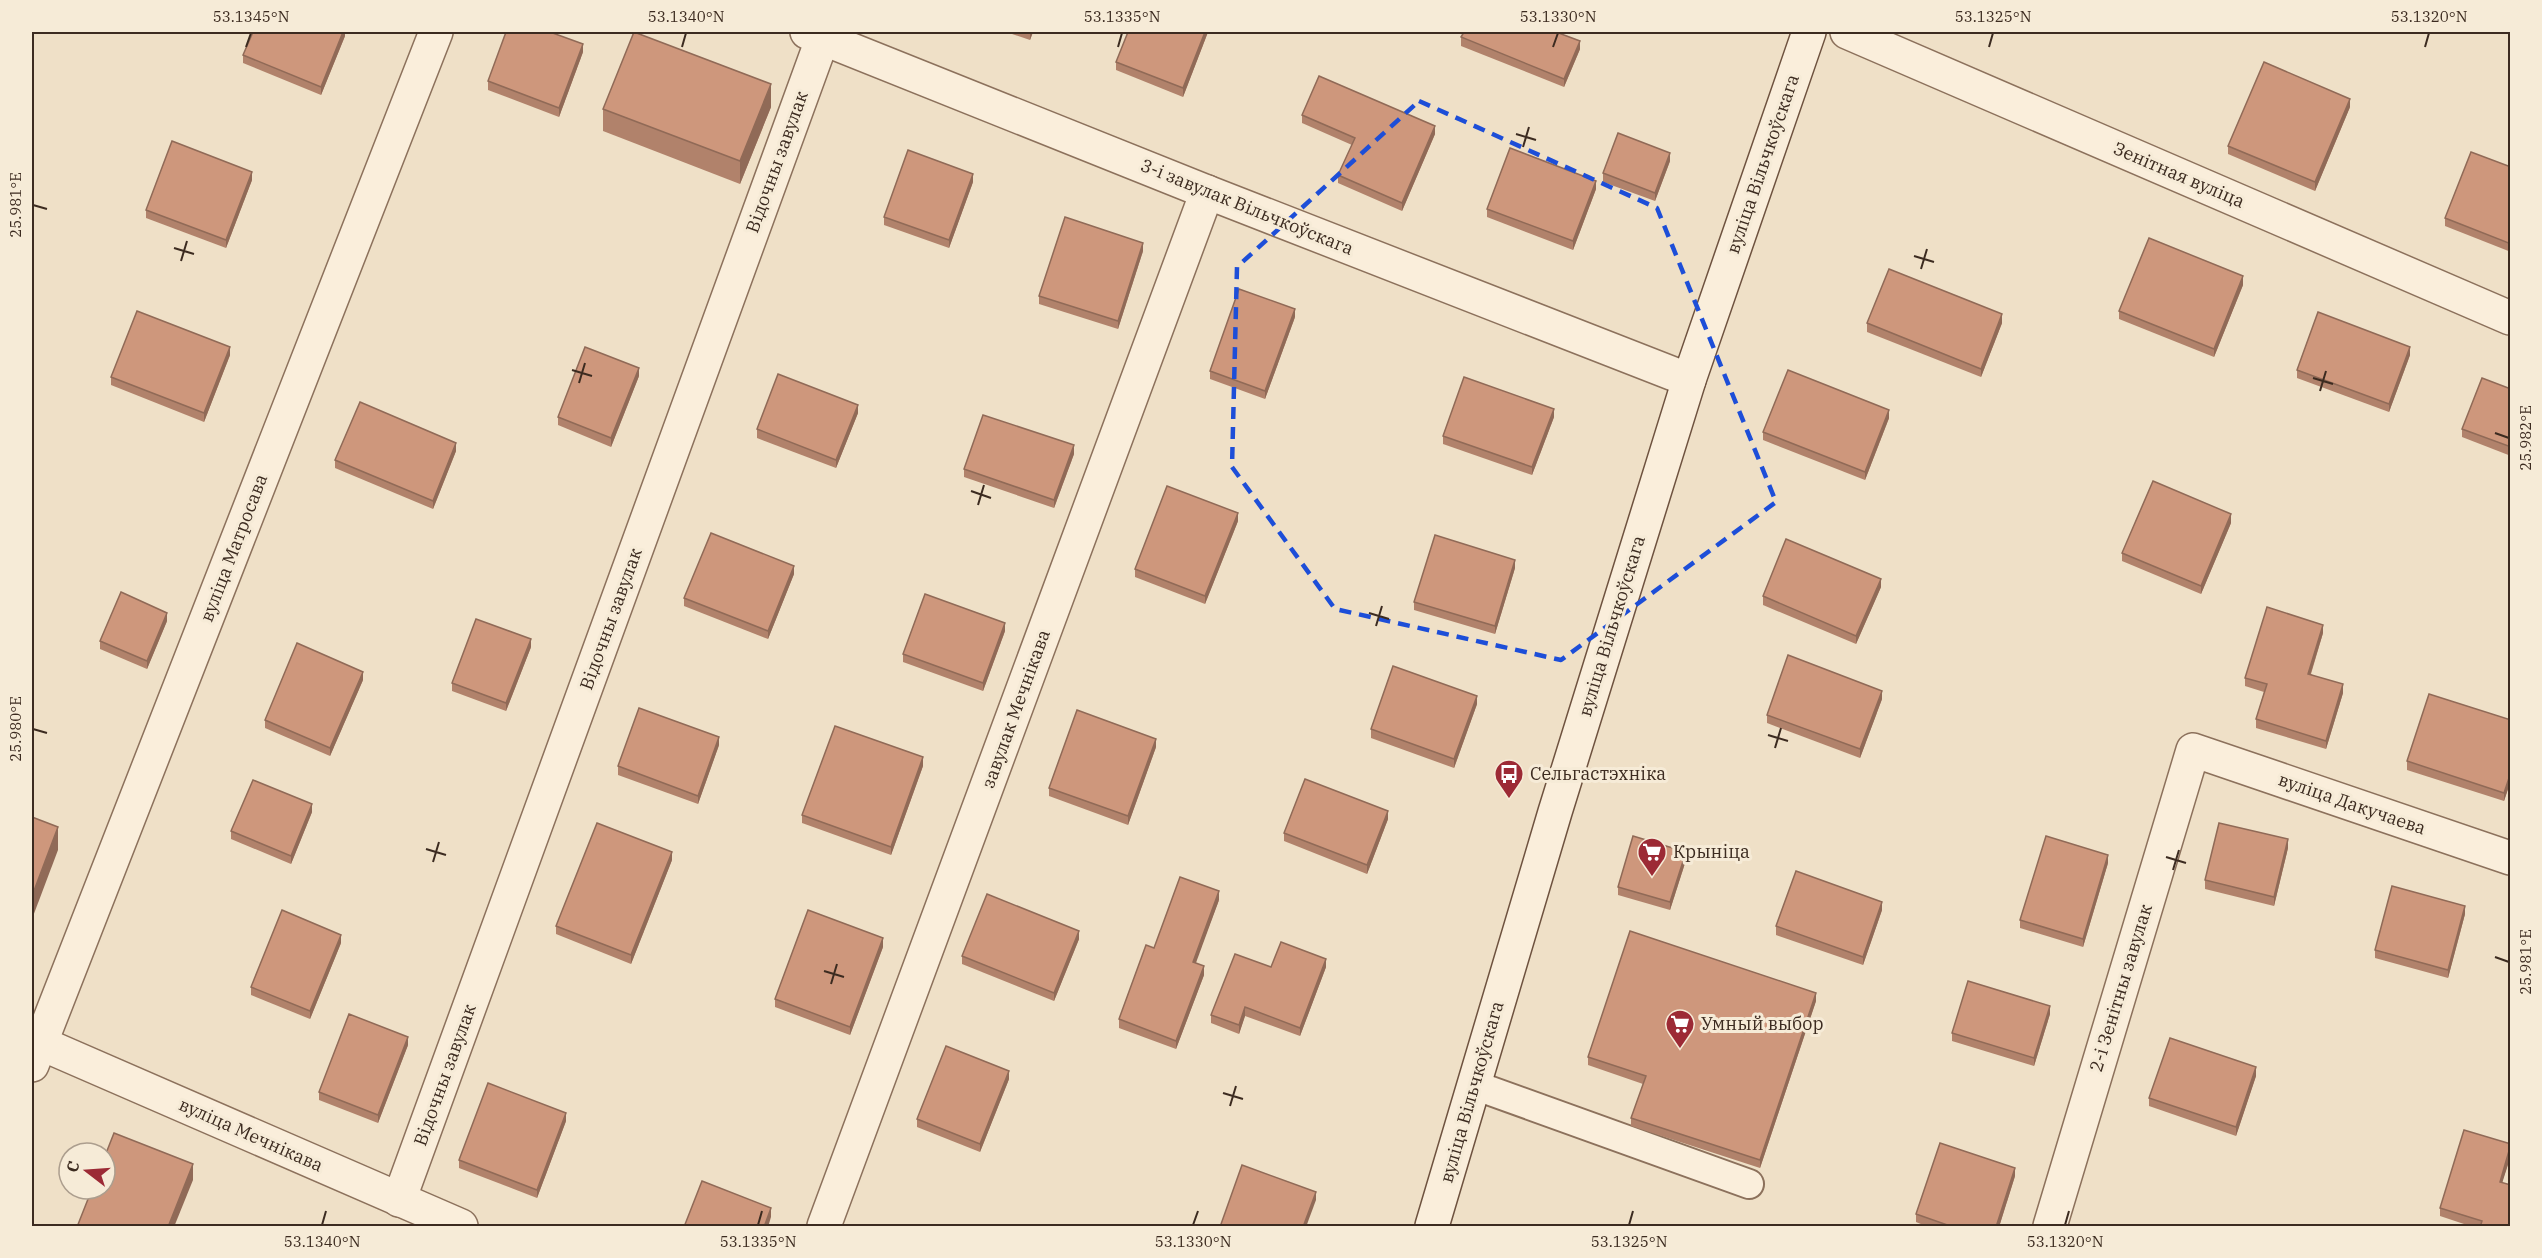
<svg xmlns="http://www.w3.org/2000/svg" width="2542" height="1258" font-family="'IBM Plex Serif',serif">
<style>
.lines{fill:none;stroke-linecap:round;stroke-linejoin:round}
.service-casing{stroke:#8c715c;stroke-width:32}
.minor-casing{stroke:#8c715c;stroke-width:36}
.tertiary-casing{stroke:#8c715c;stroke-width:36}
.secondary-casing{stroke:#6e523f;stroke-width:36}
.service{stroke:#faeedb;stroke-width:28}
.minor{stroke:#faeedb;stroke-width:33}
.tertiary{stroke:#faeedb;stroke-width:33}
.secondary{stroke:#faeedb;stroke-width:33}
.wall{fill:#b1826b}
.shaded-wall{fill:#906a57}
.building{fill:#ce977c;stroke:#906a57;stroke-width:1.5}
.marked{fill:none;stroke:#1d4ed8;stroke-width:4.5;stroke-dasharray:12 8;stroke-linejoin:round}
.ticks{fill:none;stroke:#3c2b20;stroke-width:2}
.labels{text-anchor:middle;stroke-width:6;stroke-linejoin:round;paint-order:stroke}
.street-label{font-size:18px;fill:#3c2b20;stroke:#f6ebd7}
.poi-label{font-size:18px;fill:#3c2b20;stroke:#f6ebd7;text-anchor:start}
.neatline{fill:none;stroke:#3c2b20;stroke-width:2}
.ticks-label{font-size:15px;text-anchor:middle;fill:#3c2b20}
</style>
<rect width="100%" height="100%" fill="#efe0c7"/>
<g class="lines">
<!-- service casing -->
<g class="service-casing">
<polyline id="service" points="1474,1085 1749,1184"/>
</g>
<!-- minor casing -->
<g class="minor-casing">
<g id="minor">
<polyline points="1847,32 2510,318"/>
<polyline points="40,1043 461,1226"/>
<polyline points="32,1065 436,32"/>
<polyline points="399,1200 823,37"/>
<polyline points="824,1226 1207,192"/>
<polyline points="2050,1226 2193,750 2510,858"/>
</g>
</g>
<!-- tertiary casing -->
<g class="tertiary-casing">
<polyline id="tertiary" points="807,32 1207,192 1689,380"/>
</g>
<!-- secondary casing -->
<g class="secondary-casing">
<polyline id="secondary" points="1432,1226 1555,812 1689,380 1809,32"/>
</g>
<!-- service -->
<use href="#service" class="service"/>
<!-- minor -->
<use href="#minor" class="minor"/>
<!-- tertiary -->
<use href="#tertiary" class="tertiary"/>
<!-- secondary -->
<use href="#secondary" class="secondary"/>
</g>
<!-- wall -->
<g class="wall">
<polygon points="345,32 345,36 321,95 243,63 243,55"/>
<polygon points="1006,32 1033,32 1030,40"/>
<polygon points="1208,32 1183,97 1116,70 1116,62"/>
<polygon points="1461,37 1580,49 1564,87 1461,46"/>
<polygon points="583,52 559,117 488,90 488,81"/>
<polygon points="771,107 740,184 603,131 603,109"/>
<polygon points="2350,107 2315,191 2228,154 2228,146"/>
<polygon points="1302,115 1435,134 1402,211 1338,183 1338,175 1352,145 1302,123"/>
<polygon points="1670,161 1655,201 1603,182 1603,173"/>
<polygon points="2511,167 2511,252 2445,226 2445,218"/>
<polygon points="252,180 226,248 146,218 146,210"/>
<polygon points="973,182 949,248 884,225 884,217"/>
<polygon points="1596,189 1573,250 1487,217 1487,209"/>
<polygon points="1143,251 1118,329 1039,304 1039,296"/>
<polygon points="2243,285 2214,357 2119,319 2119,311"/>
<polygon points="1295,317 1265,399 1210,379 1210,371"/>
<polygon points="1867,323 2002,323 1981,377 1867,332"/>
<polygon points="230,355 204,422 111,385 111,377"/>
<polygon points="2410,355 2389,412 2297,378 2297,370"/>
<polygon points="639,376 611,447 558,425 558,417"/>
<polygon points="2511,389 2511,456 2462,437 2462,429"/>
<polygon points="858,413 836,468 757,438 757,429"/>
<polygon points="1554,417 1532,475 1443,444 1443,436"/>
<polygon points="1889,418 1865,480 1763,440 1763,432"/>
<polygon points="456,451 433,509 335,468 335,460"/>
<polygon points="1074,454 1054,508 964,477 964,469"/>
<polygon points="1238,521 1205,604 1135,577 1135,569"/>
<polygon points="2231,523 2201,594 2122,561 2122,553"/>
<polygon points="1515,568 1495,634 1414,610 1414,602"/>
<polygon points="794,574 768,639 684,606 684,598"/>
<polygon points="1881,587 1856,644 1763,605 1763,596"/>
<polygon points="167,621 147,669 100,649 100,641"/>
<polygon points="1005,631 983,691 903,662 903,654"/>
<polygon points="2323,633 2311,674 2343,693 2326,749 2256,728 2256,719 2264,692 2245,686 2245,678"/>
<polygon points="531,647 506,711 452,691 452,683"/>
<polygon points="363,680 330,756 265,728 265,720"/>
<polygon points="1882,699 1860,758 1767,723 1767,715"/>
<polygon points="1477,704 1454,768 1371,738 1371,729"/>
<polygon points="2511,720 2511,780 2504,801 2407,770 2407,761"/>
<polygon points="719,745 698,804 618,775 618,766"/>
<polygon points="1156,747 1128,825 1049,796 1049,788"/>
<polygon points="923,766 891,855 802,823 802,815"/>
<polygon points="312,812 291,864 231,839 231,831"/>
<polygon points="1388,819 1367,874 1284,841 1284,833"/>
<polygon points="2288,848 2274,906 2205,889 2205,880"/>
<polygon points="672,860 631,964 556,934 556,926"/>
<polygon points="1686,860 1670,910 1618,895 1618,887"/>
<polygon points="2108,863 2083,947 2020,928 2020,920"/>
<polygon points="1219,900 1195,963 1204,975 1176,1049 1119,1028 1119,1019"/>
<polygon points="1882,910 1863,965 1776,935 1776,926"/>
<polygon points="2465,914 2448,978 2375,958 2375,950"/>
<polygon points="1079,939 1054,1001 962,964 962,956"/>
<polygon points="341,943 310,1019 251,995 251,987"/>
<polygon points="883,947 850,1035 775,1007 775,999"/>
<polygon points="1271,967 1326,967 1300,1036 1245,1016 1239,1034 1211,1023 1211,1015"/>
<polygon points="1816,1001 1760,1168 1631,1126 1631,1118 1643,1084 1588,1065 1588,1057"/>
<polygon points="2050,1014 2034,1066 1952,1041 1952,1033"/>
<polygon points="408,1045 378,1123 319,1100 319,1092"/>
<polygon points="2256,1076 2236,1136 2149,1106 2149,1098"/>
<polygon points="1009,1079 980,1152 917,1127 917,1119"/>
<polygon points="566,1121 537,1198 459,1168 459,1160"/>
<polygon points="2511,1144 2511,1155 2502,1182 2511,1227 2473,1227 2440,1216 2440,1208"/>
<polygon points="2015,1176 1999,1227 1928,1227 1916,1222 1916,1214"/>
</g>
<!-- shaded-wall -->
<g class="shaded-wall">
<polygon points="343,32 345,32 345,36 321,95 321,87"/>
<polygon points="1030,32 1033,32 1030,40"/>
<polygon points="1205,32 1208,32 1183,97 1183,88"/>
<polygon points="1580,41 1580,49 1564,87 1564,79"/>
<polygon points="583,44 583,52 559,117 559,108"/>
<polygon points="771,84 771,107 740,184 740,161"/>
<polygon points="2350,99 2350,107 2315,191 2315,182"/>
<polygon points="1435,126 1435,134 1402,211 1402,203"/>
<polygon points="1670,153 1670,161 1655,201 1655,193"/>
<polygon points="252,172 252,180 226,248 226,240"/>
<polygon points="973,174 973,182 949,248 949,240"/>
<polygon points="1596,181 1596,189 1573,250 1573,241"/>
<polygon points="1143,243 1143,251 1118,329 1118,321"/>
<polygon points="2243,276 2243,285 2214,357 2214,349"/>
<polygon points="1295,309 1295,317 1265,399 1265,391"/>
<polygon points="2002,314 2002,323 1981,377 1981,369"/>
<polygon points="230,347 230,355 204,422 204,413"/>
<polygon points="2410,347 2410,355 2389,412 2389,404"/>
<polygon points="639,368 639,376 611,447 611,438"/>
<polygon points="858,405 858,413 836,468 836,460"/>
<polygon points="1554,409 1554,417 1532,475 1532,467"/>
<polygon points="1889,410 1889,418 1865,480 1865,472"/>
<polygon points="456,443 456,451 433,509 433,501"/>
<polygon points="1074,445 1074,454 1054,508 1054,500"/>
<polygon points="1238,513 1238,521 1205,604 1205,596"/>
<polygon points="2231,514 2231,523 2201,594 2201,586"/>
<polygon points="1515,560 1515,568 1495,634 1495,626"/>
<polygon points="794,566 794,574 768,639 768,631"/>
<polygon points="1881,579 1881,587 1856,644 1856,636"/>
<polygon points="167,613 167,621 147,669 147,661"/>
<polygon points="1005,623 1005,631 983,691 983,683"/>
<polygon points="2323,625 2323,633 2308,682 2308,674"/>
<polygon points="531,639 531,647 506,711 506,703"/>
<polygon points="363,672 363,680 330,756 330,748"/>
<polygon points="2343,684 2343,693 2326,749 2326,741"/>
<polygon points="1882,691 1882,699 1860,758 1860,749"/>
<polygon points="1477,696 1477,704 1454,768 1454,759"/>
<polygon points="719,737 719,745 698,804 698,796"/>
<polygon points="1156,739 1156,747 1128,825 1128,816"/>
<polygon points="923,757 923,766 891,855 891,847"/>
<polygon points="2511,772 2511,780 2504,801 2504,793"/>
<polygon points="312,804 312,812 291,864 291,856"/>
<polygon points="1388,811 1388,819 1367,874 1367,865"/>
<polygon points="58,827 58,850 32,919 32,896"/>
<polygon points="2288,839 2288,848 2274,906 2274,897"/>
<polygon points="672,852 672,860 631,964 631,955"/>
<polygon points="1686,852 1686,860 1670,910 1670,902"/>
<polygon points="2108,855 2108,863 2083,947 2083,939"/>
<polygon points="1219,891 1219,900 1193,971 1193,962"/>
<polygon points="1882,902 1882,910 1863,965 1863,957"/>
<polygon points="2465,906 2465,914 2448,978 2448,970"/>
<polygon points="1079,931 1079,939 1054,1001 1054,993"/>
<polygon points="341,935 341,943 310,1019 310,1011"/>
<polygon points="883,938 883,947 850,1035 850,1027"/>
<polygon points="1326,959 1326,967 1300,1036 1300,1028"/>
<polygon points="1204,966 1204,975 1176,1049 1176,1041"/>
<polygon points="1816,993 1816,1001 1760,1168 1760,1160"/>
<polygon points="2050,1006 2050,1014 2034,1066 2034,1058"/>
<polygon points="1245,1007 1245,1016 1239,1034 1239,1025"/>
<polygon points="408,1037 408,1045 378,1123 378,1115"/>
<polygon points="2256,1067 2256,1076 2236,1136 2236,1127"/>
<polygon points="1009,1071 1009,1079 980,1152 980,1144"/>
<polygon points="566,1113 566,1121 537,1198 537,1190"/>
<polygon points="2511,1147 2511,1155 2500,1190 2500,1182"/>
<polygon points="193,1164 193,1180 174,1227 168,1227"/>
<polygon points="2015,1168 2015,1176 1999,1227 1996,1227"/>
<polygon points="1316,1192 1316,1200 1306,1227 1303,1227"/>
<polygon points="771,1208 771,1217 768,1227 764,1227"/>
</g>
<!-- building -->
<g class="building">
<polygon points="253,32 343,32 321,87 243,55"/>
<polygon points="506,32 550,32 583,44 559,108 488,81"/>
<polygon points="634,32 771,84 740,161 603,109"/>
<polygon points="1128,32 1205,32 1183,88 1116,62"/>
<polygon points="1464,32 1556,32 1580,41 1564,79 1461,37"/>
<polygon points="2264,62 2350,99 2315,182 2228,146"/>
<polygon points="1319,76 1435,126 1402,203 1338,175 1355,138 1302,115"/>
<polygon points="1618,133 1670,153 1655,193 1603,173"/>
<polygon points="172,141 252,172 226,240 146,210"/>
<polygon points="1510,148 1596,181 1573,241 1487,209"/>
<polygon points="908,150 973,174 949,240 884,217"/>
<polygon points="2471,152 2511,167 2511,244 2445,218"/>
<polygon points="1065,217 1143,243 1118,321 1039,296"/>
<polygon points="2149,238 2243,276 2214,349 2119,311"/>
<polygon points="1889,269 2002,314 1981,369 1867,323"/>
<polygon points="1239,289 1295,309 1265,391 1210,371"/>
<polygon points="137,311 230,347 204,413 111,377"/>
<polygon points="2318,312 2410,347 2389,404 2297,370"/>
<polygon points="585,347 639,368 611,438 558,417"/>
<polygon points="1788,370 1889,410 1865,472 1763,432"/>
<polygon points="778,374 858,405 836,460 757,429"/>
<polygon points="1464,377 1554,409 1532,467 1443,436"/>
<polygon points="2482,378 2511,389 2511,447 2462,429"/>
<polygon points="360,402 456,443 433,501 335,460"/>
<polygon points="983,415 1074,445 1054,500 964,469"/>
<polygon points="2153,481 2231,514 2201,586 2122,553"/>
<polygon points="1167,486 1238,513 1205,596 1135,569"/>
<polygon points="711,533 794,566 768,631 684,598"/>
<polygon points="1435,535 1515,560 1495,626 1414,602"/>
<polygon points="1786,539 1881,579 1856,636 1763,596"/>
<polygon points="121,592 167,613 147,661 100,641"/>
<polygon points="925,594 1005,623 983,683 903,654"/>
<polygon points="2267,607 2323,625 2308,674 2343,684 2326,741 2256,719 2267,684 2245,678"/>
<polygon points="476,619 531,639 506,703 452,683"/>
<polygon points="297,643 363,672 330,748 265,720"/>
<polygon points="1788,655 1882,691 1860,749 1767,715"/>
<polygon points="1393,666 1477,696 1454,759 1371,729"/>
<polygon points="2429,694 2511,720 2511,772 2504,793 2407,761"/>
<polygon points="639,708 719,737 698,796 618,766"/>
<polygon points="1077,710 1156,739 1128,816 1049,788"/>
<polygon points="835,726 923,757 891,847 802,815"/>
<polygon points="1305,779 1388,811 1367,865 1284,833"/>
<polygon points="253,780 312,804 291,856 231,831"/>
<polygon points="32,817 58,827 32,896"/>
<polygon points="597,823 672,852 631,955 556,926"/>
<polygon points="2219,823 2288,839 2274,897 2205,880"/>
<polygon points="1633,836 1686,852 1670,902 1618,887"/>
<polygon points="2046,836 2108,855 2083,939 2020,920"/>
<polygon points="1796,871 1882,902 1863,957 1776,926"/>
<polygon points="1180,877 1219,891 1193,962 1204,966 1176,1041 1119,1019 1146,945 1154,948"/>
<polygon points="2392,886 2465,906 2448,970 2375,950"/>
<polygon points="987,894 1079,931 1054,993 962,956"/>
<polygon points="282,910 341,935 310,1011 251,987"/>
<polygon points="808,910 883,938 850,1027 775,999"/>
<polygon points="1630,931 1816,993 1760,1160 1631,1118 1646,1076 1588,1057"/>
<polygon points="1281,942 1326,959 1300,1028 1245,1007 1239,1025 1211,1015 1235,954 1271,967"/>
<polygon points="1968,981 2050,1006 2034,1058 1952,1033"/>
<polygon points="349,1014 408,1037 378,1115 319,1092"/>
<polygon points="2170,1038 2256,1067 2236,1127 2149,1098"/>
<polygon points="946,1046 1009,1071 980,1144 917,1119"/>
<polygon points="488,1083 566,1113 537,1190 459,1160"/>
<polygon points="2464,1130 2511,1144 2500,1182 2511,1185 2511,1227 2480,1227 2482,1221 2440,1208"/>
<polygon points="114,1133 193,1164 168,1227 77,1227 92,1189 105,1189 105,1156"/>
<polygon points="1940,1143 2015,1168 1996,1227 1953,1227 1916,1214"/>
<polygon points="1242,1165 1316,1192 1303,1227 1220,1227"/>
<polygon points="702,1181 771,1208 764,1227 684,1227"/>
</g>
<!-- marked area -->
<path class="marked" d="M1419,101L1657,208L1776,502L1561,660L1335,609L1232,467L1237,267Z"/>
<!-- ticks -->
<path class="ticks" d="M246,47L251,33M682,47L686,33M1118,47L1122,33M1553,47L1558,33M1989,47L1993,33M2425,47L2429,33M1516,134L1536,140M1523,147L1529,127M33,205L47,209M174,248L194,254M1914,256L1934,262M181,261L187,241M1921,269L1927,249M572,370L592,376M2313,378L2333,384M579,383L585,363M2320,391L2326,371M2495,433L2509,438M971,491L991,498M978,505L984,485M1369,613L1389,619M1376,626L1382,606M33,729L47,733M1768,735L1788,741M1775,748L1781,728M426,849L446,855M2166,857L2186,863M433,862L439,842M2173,870L2179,850M2495,957L2509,962M824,971L844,977M831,984L837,964M1223,1093L1243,1099M1230,1106L1236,1086M322,1225L326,1211M758,1225L762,1211M1193,1225L1198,1211M1629,1225L1633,1211M2065,1225L2069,1211"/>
<!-- icons -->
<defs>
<g id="bus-pin" transform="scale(1.5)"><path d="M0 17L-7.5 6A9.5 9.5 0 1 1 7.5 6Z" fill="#9c2a35" stroke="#f6ebd7"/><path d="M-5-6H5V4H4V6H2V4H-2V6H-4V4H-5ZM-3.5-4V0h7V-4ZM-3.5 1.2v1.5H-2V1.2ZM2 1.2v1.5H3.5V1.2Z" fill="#fff"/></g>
<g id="supermarket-pin" transform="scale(1.5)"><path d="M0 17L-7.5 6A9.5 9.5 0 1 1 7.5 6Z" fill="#9c2a35" stroke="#f6ebd7"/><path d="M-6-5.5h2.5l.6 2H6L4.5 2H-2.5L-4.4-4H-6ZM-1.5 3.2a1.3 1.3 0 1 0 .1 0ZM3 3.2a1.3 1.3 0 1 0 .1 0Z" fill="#fff"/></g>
</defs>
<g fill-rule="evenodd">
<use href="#bus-pin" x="1509" y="774"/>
<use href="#supermarket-pin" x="1652" y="852"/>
<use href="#supermarket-pin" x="1680" y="1024"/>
</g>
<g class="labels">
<!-- street labels -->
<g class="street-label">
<text transform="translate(777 162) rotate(-70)" y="6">Відочны завулак</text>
<text transform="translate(1763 164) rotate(-71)" y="6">вуліца Вільчкоўскага</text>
<text transform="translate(2179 175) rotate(23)" y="6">Зенітная вуліца</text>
<text transform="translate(1247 207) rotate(22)" y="6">3-і завулак Вільчкоўскага</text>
<text transform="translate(234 548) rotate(-69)" y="6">вуліца Матросава</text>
<text transform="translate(611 619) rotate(-70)" y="6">Відочны завулак</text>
<text transform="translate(1612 626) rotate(-73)" y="6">вуліца Вільчкоўскага</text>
<text transform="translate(1016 709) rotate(-70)" y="6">завулак Мечнікава</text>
<text transform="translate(2352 804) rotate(19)" y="6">вуліца Дакучаева</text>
<text transform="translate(2121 988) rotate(-73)" y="6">2-і Зенітны завулак</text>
<text transform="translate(445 1075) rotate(-70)" y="6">Відочны завулак</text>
<text transform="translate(1472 1092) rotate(-74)" y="6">вуліца Вільчкоўскага</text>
<text transform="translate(251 1135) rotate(24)" y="6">вуліца Мечнікава</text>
</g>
<!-- poi labels -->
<g class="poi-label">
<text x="1530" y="780">Сельгастэхніка</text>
<text x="1673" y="858">Крыніца</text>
<text x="1701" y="1030">Умный выбор</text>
</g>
</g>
<!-- border -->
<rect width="2542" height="1258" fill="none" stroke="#f6ebd7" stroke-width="66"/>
<!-- north arrow -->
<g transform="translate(87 1171) rotate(287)"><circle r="28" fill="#f6ebd7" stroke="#ac9e8e" stroke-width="1.5"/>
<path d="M0-4.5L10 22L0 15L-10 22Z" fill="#9c2a35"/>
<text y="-9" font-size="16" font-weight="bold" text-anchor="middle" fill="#3c2b20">С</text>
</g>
<rect x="33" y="33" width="2476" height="1192" class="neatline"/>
<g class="ticks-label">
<text x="251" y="22">53.1345°N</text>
<text x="686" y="22">53.1340°N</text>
<text x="1122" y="22">53.1335°N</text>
<text x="1558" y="22">53.1330°N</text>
<text x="1993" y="22">53.1325°N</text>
<text x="2429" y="22">53.1320°N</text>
<text transform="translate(16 205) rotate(-90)" y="5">25.981°E</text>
<text transform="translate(2526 438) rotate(-90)" y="5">25.982°E</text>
<text transform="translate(16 729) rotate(-90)" y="5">25.980°E</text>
<text transform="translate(2526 962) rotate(-90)" y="5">25.981°E</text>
<text x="322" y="1247">53.1340°N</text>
<text x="758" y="1247">53.1335°N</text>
<text x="1193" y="1247">53.1330°N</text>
<text x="1629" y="1247">53.1325°N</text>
<text x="2065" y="1247">53.1320°N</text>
</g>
</svg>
